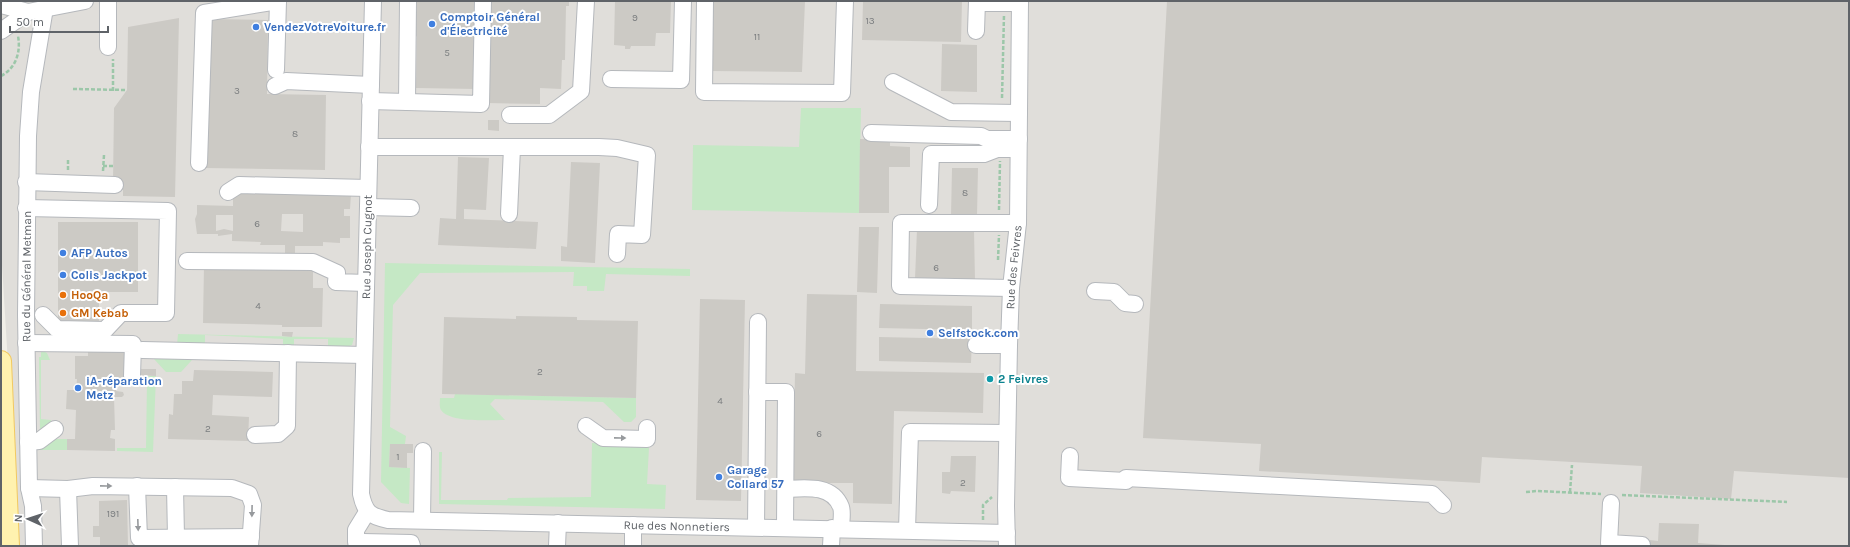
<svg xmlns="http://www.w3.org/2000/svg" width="1850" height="547" font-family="Karla,sans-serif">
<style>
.industrial{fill:#e0deda}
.green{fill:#c5e8c5}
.building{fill:#cccac5;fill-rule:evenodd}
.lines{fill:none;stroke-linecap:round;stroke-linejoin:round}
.minor-casing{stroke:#b5b8bc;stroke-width:18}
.major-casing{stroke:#f2c960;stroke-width:22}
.path{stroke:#9cc7a9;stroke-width:2.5;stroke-dasharray:4 2;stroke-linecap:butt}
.minor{stroke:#fff;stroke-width:16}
.major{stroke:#fff2af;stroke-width:20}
.oneway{fill:#979a9d}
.shop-dot{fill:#3f7fe0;stroke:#fff;stroke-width:1.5}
.food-dot{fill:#e8710a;stroke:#fff;stroke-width:1.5}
.culture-dot{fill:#0f9aa8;stroke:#fff;stroke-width:1.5}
.labels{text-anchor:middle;stroke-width:4;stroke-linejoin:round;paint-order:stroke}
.number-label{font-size:10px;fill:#7a7d7f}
.shop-label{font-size:12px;font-weight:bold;fill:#366cbe;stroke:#fff;text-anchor:start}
.street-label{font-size:12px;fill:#5f6368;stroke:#fff}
.food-label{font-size:12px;font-weight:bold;fill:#c56008;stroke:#fff;text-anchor:start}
.culture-label{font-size:12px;font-weight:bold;fill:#0d838f;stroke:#fff;text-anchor:start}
</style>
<rect width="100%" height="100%" fill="#f1efe8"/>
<!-- industrial -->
<polygon class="industrial" points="1,1 1849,1 1849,546 19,546 1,248"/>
<!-- green -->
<g class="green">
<polygon points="801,108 861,108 859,213 692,210 693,145 799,147"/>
<polygon points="385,263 690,269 690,276 606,274 604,291 587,291 587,286 573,286 574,272 420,273 393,305 390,427 406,436 405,444 390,444 389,467 410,468 409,504 401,503 381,482"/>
<polygon points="178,334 354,338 352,345 341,349 328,348 328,339 294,339 294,345 283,345 283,339 205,335 205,343 185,343 177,345"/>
<polygon points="41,350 47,353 50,360 41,360 41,419 51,420 51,423 40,435 39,357 41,357"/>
<polygon points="156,357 191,359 192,360 181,372 166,372 154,359"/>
<polygon points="138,376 156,376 153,452 117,451 117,448 146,448 147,379 138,379"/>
<path d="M455,394L636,398V417L631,422H624L603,402L495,399L490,404L505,420C491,420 449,423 441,410C439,407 440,401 440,398H454Z"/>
<polygon points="54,439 67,439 67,450 39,450"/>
<polygon points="592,443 647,444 649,448 647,484 666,485 665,509 439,504 439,452 442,452 441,500 507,500 508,498 591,497"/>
</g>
<!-- building -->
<g class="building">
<polygon points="417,1 478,1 476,89 416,88 417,37 414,32 414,15 417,11"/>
<polygon points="490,1 569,1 569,6 566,6 565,60 562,60 561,89 540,88 540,104 487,103"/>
<polygon points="615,1 671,1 670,33 656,33 655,46 631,46 630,49 625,49 625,46 614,45"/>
<polygon points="711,1 805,1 802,72 709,71"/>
<polygon points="863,1 962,1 961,42 862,40"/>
<polygon points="1167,1 1849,1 1849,478 1734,471 1731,499 1640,493 1642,466 1482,457 1480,483 1259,471 1261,444 1143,438"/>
<polygon points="179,18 175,197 123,196 123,182 113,182 114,108 127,90 128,27"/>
<polygon points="208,19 268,20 267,94 326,95 325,170 205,168"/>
<polygon points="942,44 977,45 977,92 941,91"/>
<polygon points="488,120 499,120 499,131 488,130"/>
<polygon points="860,139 890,140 890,146 910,147 910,167 889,167 889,213 859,213"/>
<polygon points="458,157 489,158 486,210 464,209 464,219 538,222 536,249 438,245 440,218 456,219"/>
<polygon points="571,162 600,163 595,263 561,261 561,246 567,247"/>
<polygon points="952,168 978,168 977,216 951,216"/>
<path d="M233,192L351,194L350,209H344V216H350V238H340V243L323,242V246H295V256H285V245H260L261,242L232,241V234L218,236V234H197L195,219L197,214V205L233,206ZM282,214H303V232L281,231ZM216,215H233V231L224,229L216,231Z"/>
<polygon points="58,222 138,222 138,292 99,292 99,322 58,322"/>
<polygon points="859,227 879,227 877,293 857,292"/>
<polygon points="917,229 974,230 975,280 915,279"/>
<polygon points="204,265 313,267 313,288 323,288 322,327 282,327 282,325 203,323"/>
<polygon points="807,294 857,295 856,371 984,373 983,413 894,411 892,504 853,503 853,483 793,483 795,373 805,374"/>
<polygon points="700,299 745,300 741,501 696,500"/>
<polygon points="880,304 972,306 972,330 879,328"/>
<polygon points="516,316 577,317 577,320 638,321 636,398 442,394 444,317 516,319"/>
<polygon points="282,332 293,332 292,337 282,336"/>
<polygon points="879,337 972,339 971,363 879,361"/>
<polygon points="88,347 124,348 124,380 116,380 116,391 123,392 124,395 122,397 114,397 115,430 111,430 110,438 115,439 115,451 67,450 67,439 75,439 76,410 66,409 67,390 76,390 77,379 75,379 75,356 88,356"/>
<polygon points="139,369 156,369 156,376 139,375"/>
<polygon points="194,370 273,372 272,397 213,395 212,415 249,417 248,441 168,439 169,414 173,415 174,394 182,394 182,381 193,381"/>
<polygon points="988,374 993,375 993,383 988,383"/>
<polygon points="390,444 413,444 413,453 407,453 407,468 389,467"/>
<polygon points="951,456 976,456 975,492 951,491 950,494 942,493 942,472 950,472"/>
<polygon points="127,500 128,546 100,546 100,537 93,537 93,526 99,526 99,501"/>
<polygon points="1659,523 1699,524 1698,543 1738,546 1650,546 1650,540 1658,541"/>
</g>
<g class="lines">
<!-- minor casing -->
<g class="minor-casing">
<g id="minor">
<path id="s1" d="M373,1L361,494C365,513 370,516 388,520L1007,533"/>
<polyline points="705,1 704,92 842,93 845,1"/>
<polyline points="977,3 1020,3"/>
<polyline points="1,5 28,12"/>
<polyline points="1,31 28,12 85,1"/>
<polyline points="976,31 977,1"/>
<polyline points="108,47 108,1"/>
<polyline points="276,70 278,1"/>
<polyline points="611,79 681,80 683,1"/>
<polyline points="893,82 951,112 1019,113"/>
<polyline points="275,86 286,81 371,85"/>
<polyline points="370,101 481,104 483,1"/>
<polyline points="407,102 408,1"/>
<polyline points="510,115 549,115 581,91 586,1"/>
<polyline points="871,133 981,136 987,139 1019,139"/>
<polyline points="369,147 599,147 617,148 647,155 642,235 618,234 617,254"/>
<polyline points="199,163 204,13 278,1"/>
<polyline points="26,182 115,185"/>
<polyline points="228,192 239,185 368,188"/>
<polyline points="929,205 931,154 984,154 997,149 1015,149"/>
<polyline points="368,207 411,208"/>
<polyline points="26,208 168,211 166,313 121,313 105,330 57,329 43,315"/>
<polyline points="509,214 512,148"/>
<polyline points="187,261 313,262 337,273 336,282 366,283"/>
<polyline points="1011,288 900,286 901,223 1018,223"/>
<polyline points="1095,291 1114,292 1125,303 1135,304"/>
<polyline points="26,343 133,344 132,376"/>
<polyline points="976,345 1009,345"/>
<polyline points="142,350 364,355"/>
<polyline points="757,392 786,392 785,528"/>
<polyline points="586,426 603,438 647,439 647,428"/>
<polyline points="255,435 278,434 287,426 288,353"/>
<polyline points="28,442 39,441 55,429"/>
<polyline points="1070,456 1069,478 1126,481"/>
<polyline points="1126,478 1432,494 1443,505"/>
<polyline points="137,486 139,538 251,537"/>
<polyline points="175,487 176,537"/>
<polyline points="29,488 68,489 93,486 232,488 249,494 253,505 250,546"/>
<polyline points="68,489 70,546"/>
<path d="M786,489C805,488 832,484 841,507C843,513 841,522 841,529"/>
<polyline points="1611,503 1609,543 1642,545"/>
<polyline points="422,520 423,451"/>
<polyline points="756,527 758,322"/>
<polyline points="907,530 910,432 1007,433"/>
<polyline points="362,542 356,542 356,530 367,512"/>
<path id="s2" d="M34,546L33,506L29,488L26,315L28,136L31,92L45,8"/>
<polyline points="362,546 362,542 411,543 412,546"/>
<polyline points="557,546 558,523"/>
<polyline points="633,546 633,525"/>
<polyline points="831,546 832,528"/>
<path id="s3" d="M1007,546L1006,506L1009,345L1011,288L1018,223L1020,1"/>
</g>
</g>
<!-- major casing -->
<g class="major-casing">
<polyline id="major" points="1,361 9,546"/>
</g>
<!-- path -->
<g class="path">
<path d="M1,76C16,68 21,52 18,36"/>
<polyline points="73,89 126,90"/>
<polyline points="113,91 113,59"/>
<polyline points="1002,98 1004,15"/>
<polyline points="103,166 113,166"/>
<polyline points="68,170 68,159"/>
<polyline points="103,171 104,155"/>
<polyline points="999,210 1000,161"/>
<polyline points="998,260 999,235"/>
<polyline points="1526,492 1537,491 1601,494"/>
<polyline points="1570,492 1572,465"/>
<polyline points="1622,495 1787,502"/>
<polyline points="983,520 983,505 992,497"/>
</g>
<!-- minor -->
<use href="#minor" class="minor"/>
<!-- major -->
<use href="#major" class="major"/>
</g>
<!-- one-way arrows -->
<defs><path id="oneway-solid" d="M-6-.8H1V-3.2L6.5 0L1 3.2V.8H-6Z"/></defs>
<g class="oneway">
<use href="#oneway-solid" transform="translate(620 438) rotate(1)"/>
<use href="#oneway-solid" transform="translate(106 486) rotate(1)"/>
<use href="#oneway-solid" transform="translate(252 511) rotate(91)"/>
<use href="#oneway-solid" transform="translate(138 525) rotate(88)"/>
</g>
<!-- markers -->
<g class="shop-dot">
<circle cx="432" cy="24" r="4"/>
<circle cx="256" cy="27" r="4"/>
<circle cx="63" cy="253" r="4"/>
<circle cx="63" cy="275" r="4"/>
<circle cx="930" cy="333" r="4"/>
<circle cx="78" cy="388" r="4"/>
<circle cx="719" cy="477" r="4"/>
</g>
<g class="food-dot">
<circle cx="63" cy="295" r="4"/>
<circle cx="63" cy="313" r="4"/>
</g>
<circle class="culture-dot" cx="990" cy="379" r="4"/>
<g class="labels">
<!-- number labels -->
<g class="number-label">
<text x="635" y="21">9</text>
<text x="870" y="24">13</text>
<text x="757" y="40">11</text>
<text x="447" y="56">5</text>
<text x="237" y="94">3</text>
<text x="295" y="137">8</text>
<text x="965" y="196">8</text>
<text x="257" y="227">6</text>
<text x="936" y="271">6</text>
<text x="258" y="309">4</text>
<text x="540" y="375">2</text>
<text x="720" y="404">4</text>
<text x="208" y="432">2</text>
<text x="819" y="437">6</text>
<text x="398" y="460">1</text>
<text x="963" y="486">2</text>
<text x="113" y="517">191</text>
</g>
<!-- shop labels -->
<g class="shop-label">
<text x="440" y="21">Comptoir Général<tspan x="440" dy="14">d'Électricité</tspan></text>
<text x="264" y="31">VendezVotreVoiture.fr</text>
<text x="71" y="257">AFP Autos</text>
<text x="71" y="279">Colis Jackpot</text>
<text x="938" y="337">Selfstock.com</text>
<text x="86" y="385">iA-réparation<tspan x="86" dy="14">Metz</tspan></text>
<text x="727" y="474">Garage<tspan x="727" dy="14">Collard 57</tspan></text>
</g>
<!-- street labels -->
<g class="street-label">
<text transform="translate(367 247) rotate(-89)" y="4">Rue Joseph Cugnot</text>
<text dy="4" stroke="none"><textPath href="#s3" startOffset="279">Rue des Feivres</textPath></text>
<text dy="4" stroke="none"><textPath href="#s2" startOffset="270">Rue du Général Metman</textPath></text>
<text dy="4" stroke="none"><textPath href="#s1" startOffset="823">Rue des Nonnetiers</textPath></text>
</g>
<!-- food labels -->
<g class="food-label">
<text x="71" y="299">HooQa</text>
<text x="71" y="317">GM Kebab</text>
</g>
<!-- culture labels -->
<g class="culture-label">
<text x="998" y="383">2 Feivres</text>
</g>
</g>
<!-- border -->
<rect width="1850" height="547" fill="none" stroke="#5f6368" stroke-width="4"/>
<!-- north arrow -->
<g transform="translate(28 519) rotate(273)" stroke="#ffffff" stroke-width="3" paint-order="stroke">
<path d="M0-3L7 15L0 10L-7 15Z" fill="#5f6368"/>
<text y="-6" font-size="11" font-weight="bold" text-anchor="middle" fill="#5f6368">N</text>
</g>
<!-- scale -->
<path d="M10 26v6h98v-6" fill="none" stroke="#5f6368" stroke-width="2"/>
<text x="16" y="26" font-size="12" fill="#5f6368" stroke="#ffffff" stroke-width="3" paint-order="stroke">50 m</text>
</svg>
